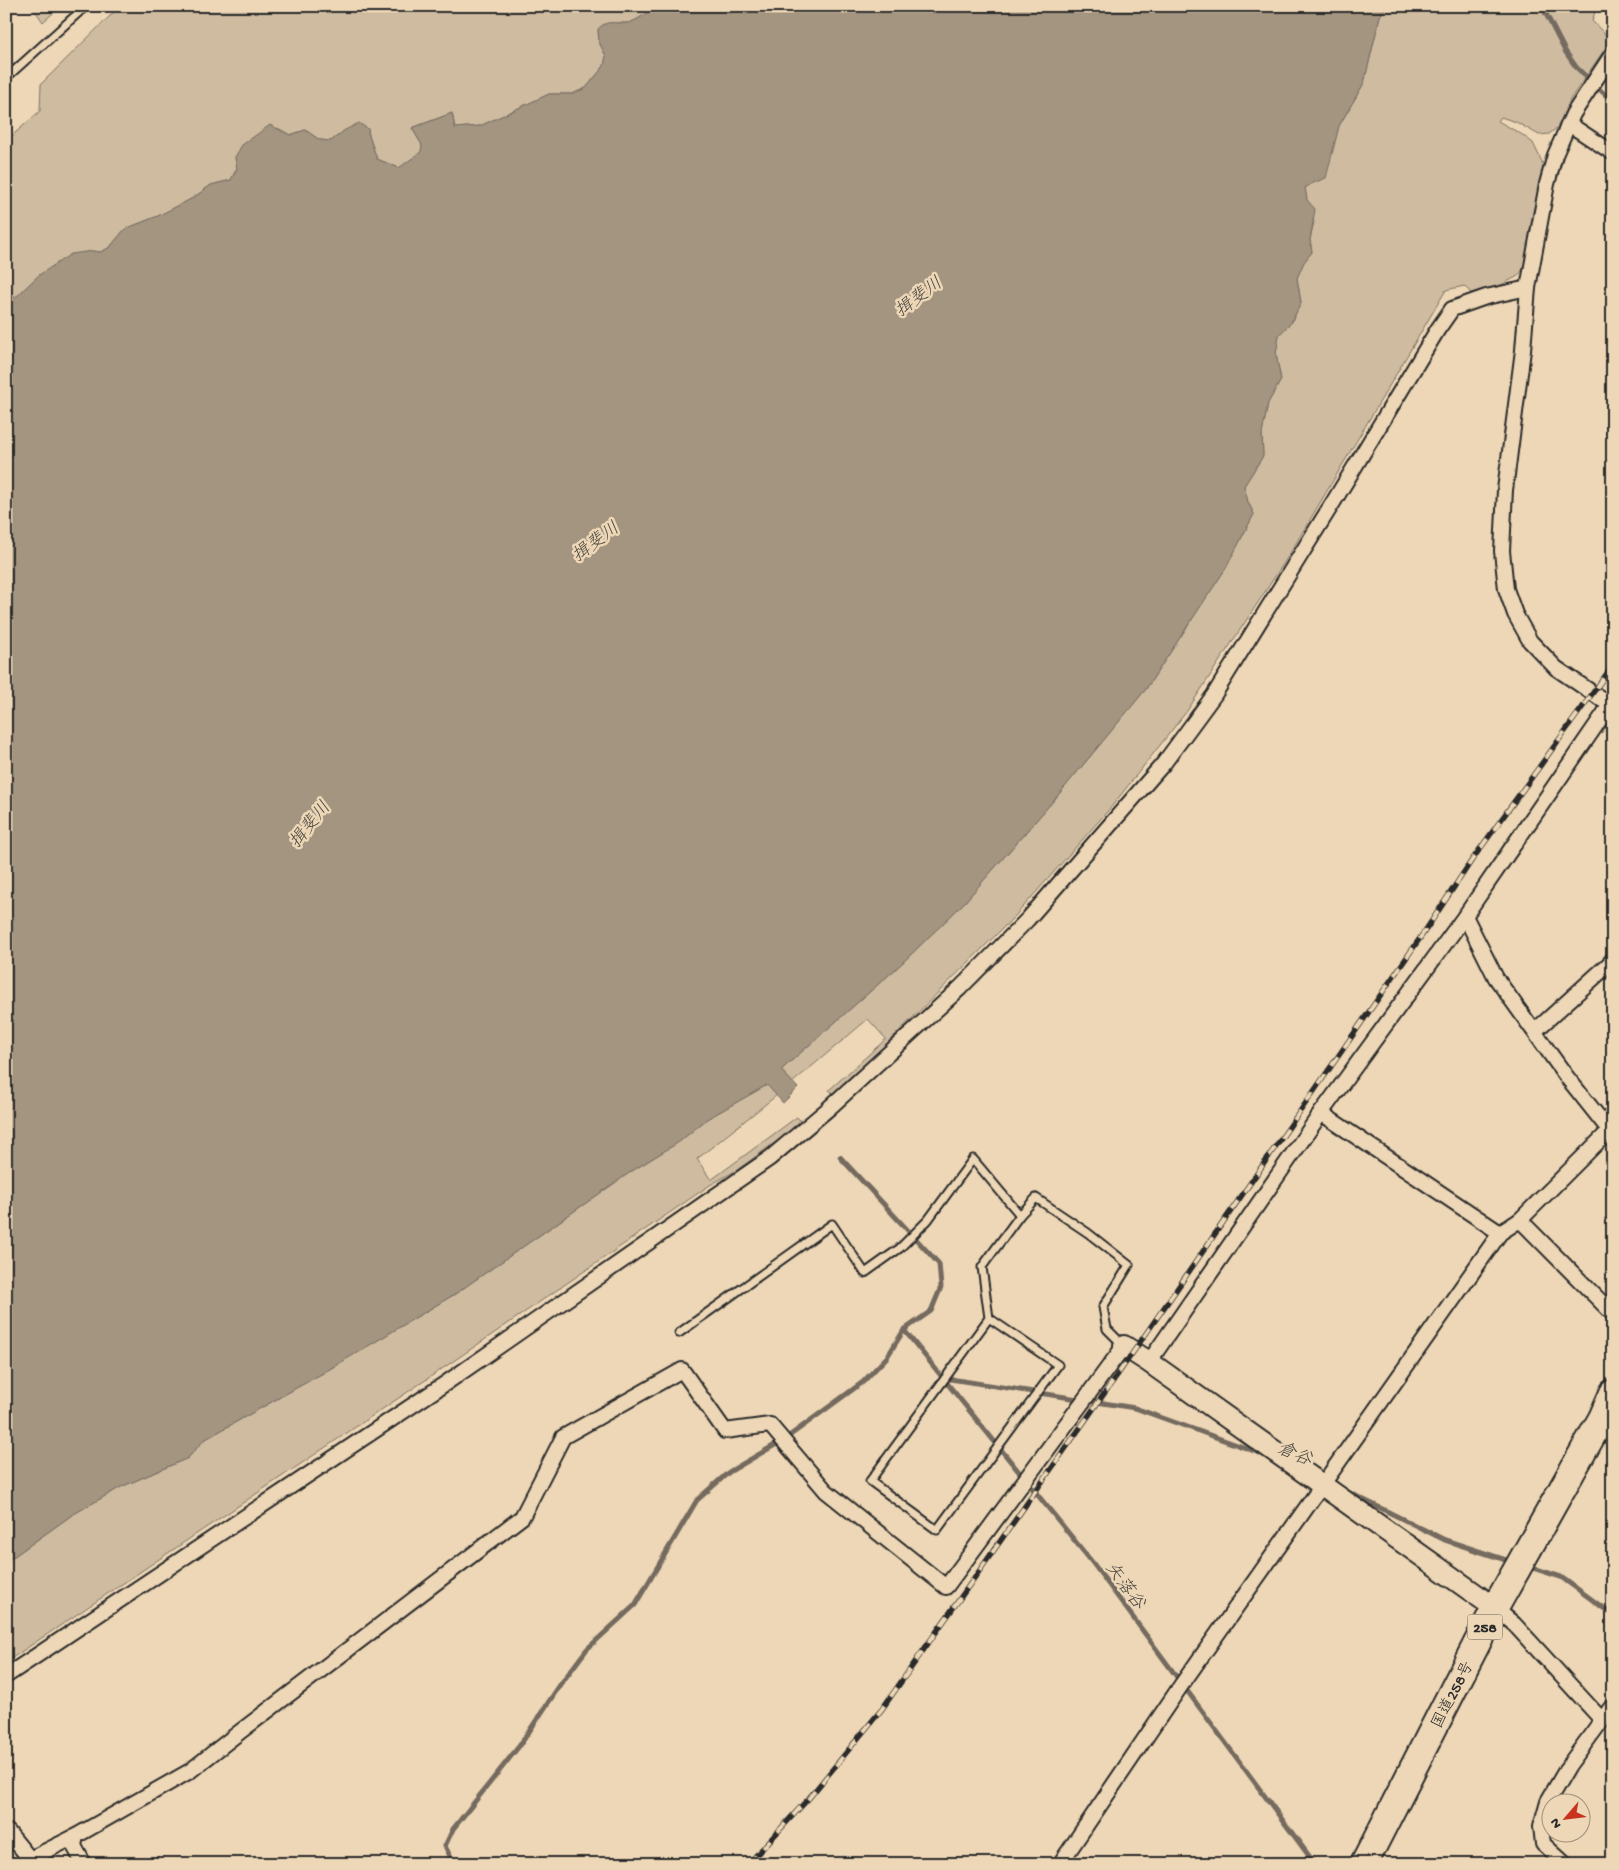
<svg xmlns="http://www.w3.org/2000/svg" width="1619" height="1870" font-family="'Gochi Hand','Klee One',sans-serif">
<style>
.green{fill:#cebba0;stroke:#7c7366}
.water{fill:#a49581;stroke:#746b5f}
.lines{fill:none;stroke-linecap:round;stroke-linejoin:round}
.stream{stroke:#746b5f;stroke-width:5}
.lane-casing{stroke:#2b2b2b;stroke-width:11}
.street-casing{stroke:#2b2b2b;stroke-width:18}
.secondary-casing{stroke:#2b2b2b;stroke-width:24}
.highway-casing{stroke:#2b2b2b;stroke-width:30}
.lane{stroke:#edd7b6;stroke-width:7}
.street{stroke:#edd7b6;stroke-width:14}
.secondary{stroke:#edd7b6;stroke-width:20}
.highway{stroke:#edd7b6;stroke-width:26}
.rail-casing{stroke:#2b2b2b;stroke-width:5.5}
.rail{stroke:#edd7b6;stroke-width:4;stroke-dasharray:11;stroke-linecap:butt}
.labels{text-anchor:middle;stroke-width:5;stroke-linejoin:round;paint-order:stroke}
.shield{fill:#edd7b6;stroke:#655f55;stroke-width:1}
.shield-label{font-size:15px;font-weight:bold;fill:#2b2b2b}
.street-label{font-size:16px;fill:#2b2b2b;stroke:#edd7b6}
.water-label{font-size:18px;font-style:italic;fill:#494640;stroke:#edd7b6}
</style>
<rect width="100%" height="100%" fill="#edd7b6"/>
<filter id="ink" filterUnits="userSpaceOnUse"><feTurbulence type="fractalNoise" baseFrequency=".02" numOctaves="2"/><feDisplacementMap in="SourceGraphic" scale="10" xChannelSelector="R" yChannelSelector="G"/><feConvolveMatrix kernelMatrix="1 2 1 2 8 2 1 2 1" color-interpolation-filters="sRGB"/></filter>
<g filter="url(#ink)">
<!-- green -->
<g class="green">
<polygon points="32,6 61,6 43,22"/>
<path d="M120,6H659C651,10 634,23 627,23C616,24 607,19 598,30L599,42L606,56L604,66L586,88L572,94H549L480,126L455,128L452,113L412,128L422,145L421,152L399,168L377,159L369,136L368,129L345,130L331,141L320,140L305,130L290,135L278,128L235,157L237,168L231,180L211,185L193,198L158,216L125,229L110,247L101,252L93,251L39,275L17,296L9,299L6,302V141L40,111L41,84Z"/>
<polygon points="1387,6 1597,6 1592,21 1611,40 1571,98 1557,128 1549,134 1539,135 1516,122 1501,117 1498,121 1521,134 1533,143 1544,166 1533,212 1524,268 1518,276 1501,285 1471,293 1464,286 1446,290 1289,555 1187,711 1112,806 1016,915 835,1095 829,1090 886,1039 868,1019 792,1083 781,1070 899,966 963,904 1054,800 1146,689 1226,568 1254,514 1248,502 1244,486 1263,456 1262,434 1268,403 1281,380 1276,354 1279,335 1291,323 1301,303 1297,278 1304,262 1312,252 1310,240 1314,222 1307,200 1305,188 1311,184 1332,151 1339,126 1364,83 1380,16"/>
<polygon points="767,1085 777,1095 697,1159 711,1180 797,1117 802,1123 737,1170 710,1185 439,1371 6,1662 6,1562 72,1515 121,1487 188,1458 204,1440 323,1373 455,1294 632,1171 679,1142 707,1119"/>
</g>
<!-- water -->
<path class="water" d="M659,6H1387L1380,16L1364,83L1339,126L1326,178L1311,184L1305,188L1307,200L1315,209L1310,240L1312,252L1304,262L1297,278L1301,303L1291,323L1279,335L1276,354L1281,380L1268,403L1262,434L1263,456L1244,486L1248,502L1254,514L1226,568L1146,689L1054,800L963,904L899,966L781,1070L798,1088L783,1103L767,1085L707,1119L679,1142L632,1171L455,1294L323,1373L204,1440L188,1458L121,1487L72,1515L6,1562V302L9,299L17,296L39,275L71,254L93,251L101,252L110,247L125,229L158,216L193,198L211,185L231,180L237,168L235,157L242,145L270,125L290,135L305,130L320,140L331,141L345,130L359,123L368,129L369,136L377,159L399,168L421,152L422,145L412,128L452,113L455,128L480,126L549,94H572L586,88L604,66L606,56L599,42L598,29C607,19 616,24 627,23C634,23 651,10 659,6Z"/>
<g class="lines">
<!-- stream -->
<g class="stream">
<polyline points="1542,6 1565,51 1576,67 1613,102"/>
<polyline points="904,1330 1092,1562 1315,1864"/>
<polyline points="944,1378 1135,1408 1265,1455"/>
<polyline points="1348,1492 1445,1540 1512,1562"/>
<polyline points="1527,1566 1561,1577 1613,1615"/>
<polyline points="454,1864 445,1846 453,1829 520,1745 560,1685 587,1649 635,1605 697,1500 729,1472 785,1439 863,1382 887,1357 904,1330 931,1311 941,1287 939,1264 840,1157"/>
</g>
<!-- lane casing -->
<g class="lane-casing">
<g id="lane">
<polyline points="6,78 86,6"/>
<polyline points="989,1318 1058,1365 937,1530 870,1481 989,1318 982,1267 1020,1215 1036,1198 1088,1233 1129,1265 1103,1307 1107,1329 1124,1346"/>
<polyline points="679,1333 832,1224 865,1273 900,1248 928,1220 973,1159 1020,1215"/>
</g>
</g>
<!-- street casing -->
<g class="street-casing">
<g id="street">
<polyline points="1613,53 1573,114 1555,155 1547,184 1528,288 1523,350 1505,490 1502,551 1506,589 1515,614 1530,641 1556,668 1613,707"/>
<polyline points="1569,124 1613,153"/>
<polyline points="1465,916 1496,978 1566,1076 1613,1135"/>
<polyline points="1535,1031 1609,964 1613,959"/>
<polyline points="1321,1113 1500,1233"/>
<polyline points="1520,1220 1613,1314"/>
<polyline points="1149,1362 1321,1113 1465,916 1610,705"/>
<polyline points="1495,1608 1514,1624 1602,1720"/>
<polyline points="6,1676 446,1383 770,1158 828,1109 960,988 1028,919 1164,763 1214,695 1334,501 1438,329 1452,309 1486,297 1528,288"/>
<polyline points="6,1833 8,1832 30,1859 76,1836"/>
<polyline points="84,1864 74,1846 76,1836 190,1771 241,1731 522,1517 563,1437 682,1370 725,1431 770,1425 826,1491 946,1587 1124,1346"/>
<polyline points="1060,1864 1182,1684 1500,1233 1520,1220 1609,1131"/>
<polyline points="1565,1864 1543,1844 1541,1826 1548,1801 1569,1765 1613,1705"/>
</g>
</g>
<!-- secondary casing -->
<g class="secondary-casing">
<polyline id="secondary" points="1124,1346 1149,1362 1495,1608"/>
</g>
<!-- highway casing -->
<g class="highway-casing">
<polyline id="highway" points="1364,1864 1495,1608 1602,1418 1613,1393"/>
</g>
<!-- lane -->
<use href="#lane" class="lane"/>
<!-- street -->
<use href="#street" class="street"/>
<!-- secondary -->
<use href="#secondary" class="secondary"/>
<!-- highway -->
<use href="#highway" class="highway"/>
<!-- rail casing -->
<g class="rail-casing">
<polyline id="rail" points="748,1864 809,1798 882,1709 1118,1374 1427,928 1472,860 1613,665"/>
</g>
<!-- rail -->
<use href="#rail" class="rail"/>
</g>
</g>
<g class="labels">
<!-- shield labels -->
<rect class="shield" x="1467.5" y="1614.5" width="35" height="25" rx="4"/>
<g class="shield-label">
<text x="1485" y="1632">258</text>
</g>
<!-- street labels -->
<g class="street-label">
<text transform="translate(1451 1694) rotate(-63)" y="6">国道258号</text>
</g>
<!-- water labels -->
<g class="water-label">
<text transform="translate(918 296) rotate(-37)" y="6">揖斐川</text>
<text transform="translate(595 541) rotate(-37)" y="6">揖斐川</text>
<text transform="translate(309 824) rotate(-51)" y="6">揖斐川</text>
<text transform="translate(1295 1453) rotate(23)" y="6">倉谷</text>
<text transform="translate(1126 1585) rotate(54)" y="6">矢落谷</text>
</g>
</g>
<!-- margin -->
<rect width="1619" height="1870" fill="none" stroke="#edd7b6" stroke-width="25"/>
<rect x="12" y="12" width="1594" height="1845" fill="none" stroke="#2b2b2b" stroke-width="2" filter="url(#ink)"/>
<!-- north arrow -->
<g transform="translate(1566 1818) rotate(242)"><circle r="24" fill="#edd7b6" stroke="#9f927e"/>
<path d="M0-4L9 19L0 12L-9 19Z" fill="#c8321e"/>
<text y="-8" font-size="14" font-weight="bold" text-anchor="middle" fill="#2b2b2b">N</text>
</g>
</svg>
